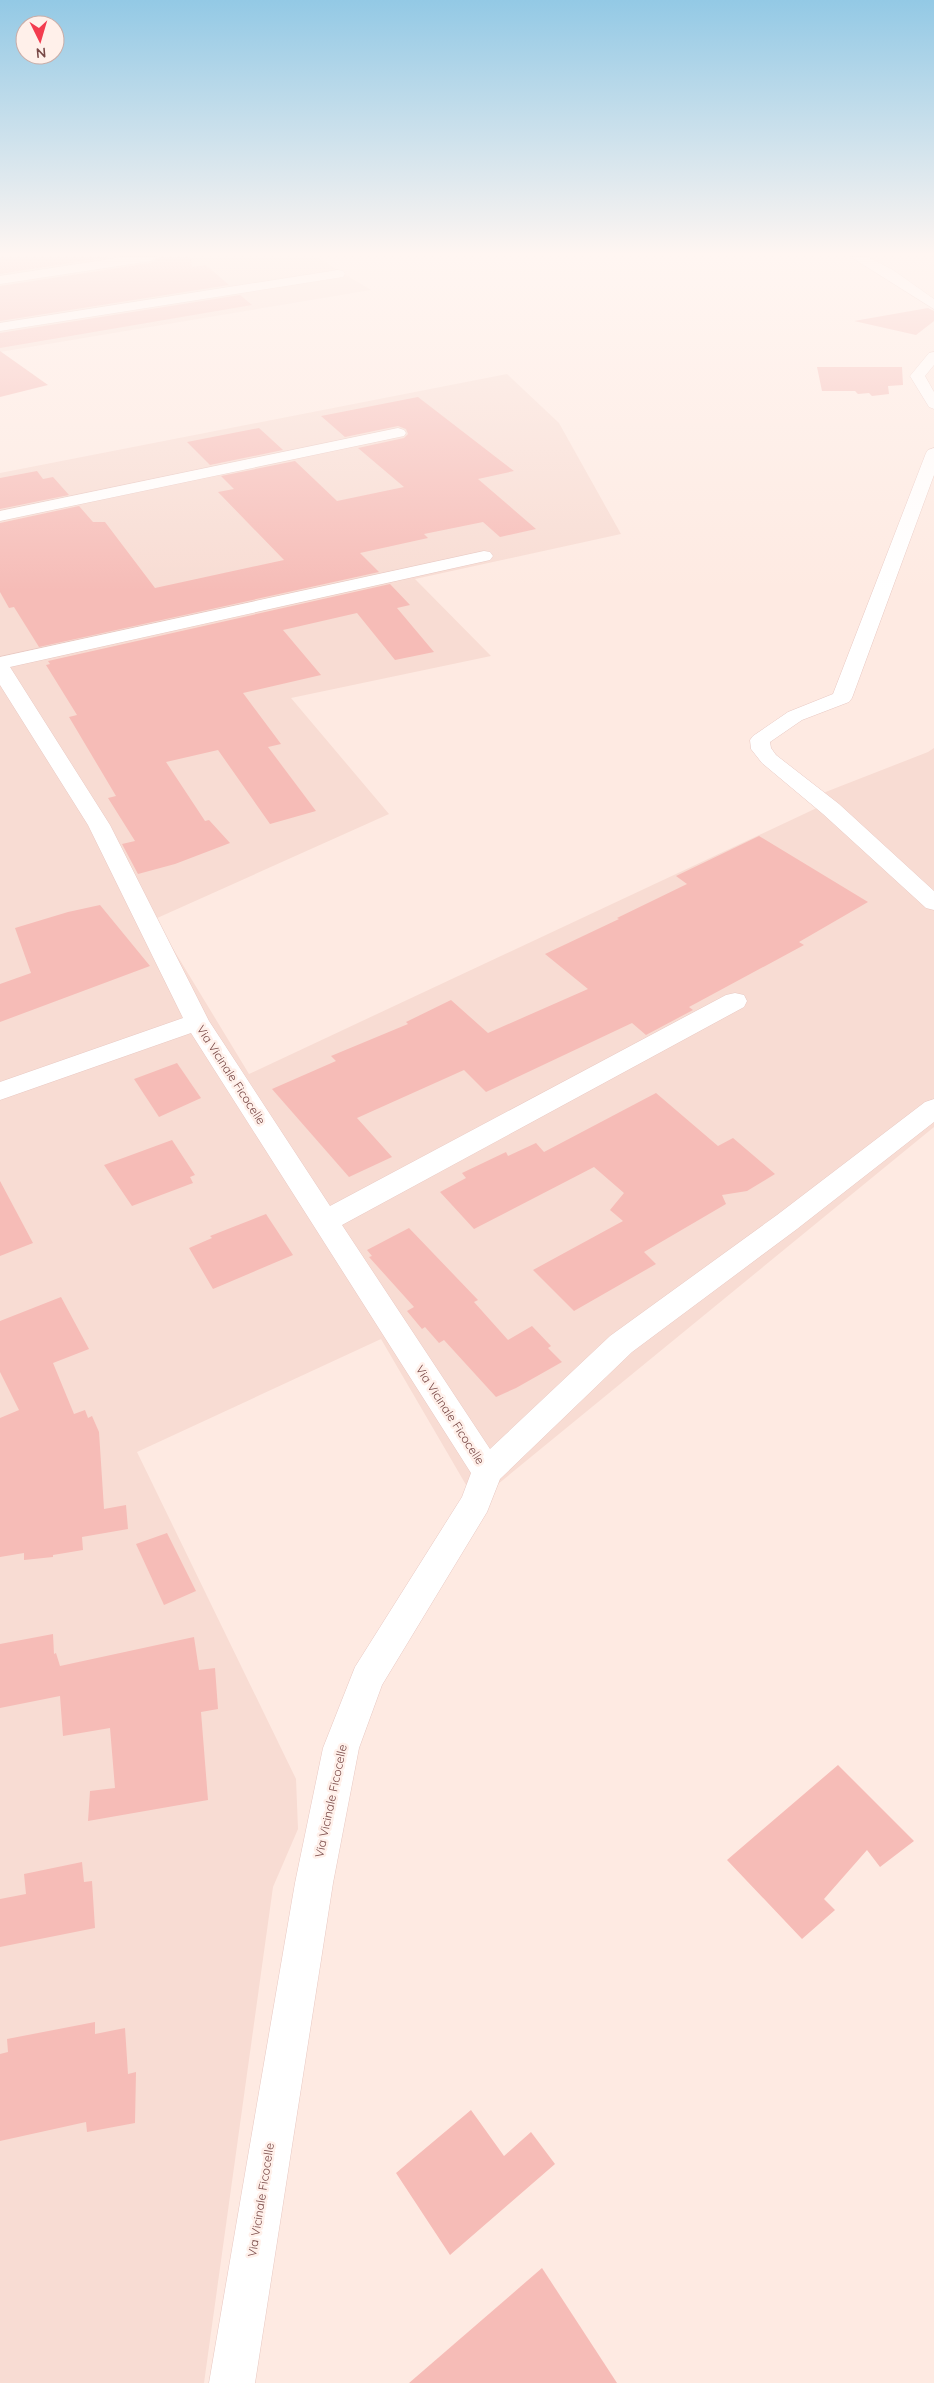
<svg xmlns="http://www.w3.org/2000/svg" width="934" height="2383" font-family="Quicksand,sans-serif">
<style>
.residential{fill:#f8dcd3}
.building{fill:#f6bcb7}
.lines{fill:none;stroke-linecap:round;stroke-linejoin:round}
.minor-casing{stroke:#e8c8c2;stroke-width:1}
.minor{fill:#fff;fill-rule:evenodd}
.labels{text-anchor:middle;stroke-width:5;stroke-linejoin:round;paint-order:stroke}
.street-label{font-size:12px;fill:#784846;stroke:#fff0ea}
</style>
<rect width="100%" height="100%" fill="#feeae2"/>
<!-- residential -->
<g class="residential">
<polygon points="0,257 316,257 371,290 0,352"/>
<polygon points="507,374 559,423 621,534 415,579 491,656 291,698 389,814 155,919 249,1074 821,806 823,793 928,752 934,748 934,1127 476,1502 381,1339 137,1452 296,1779 298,1829 273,1887 204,2383 0,2383 0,473"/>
</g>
<!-- building -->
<g class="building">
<polygon points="0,257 108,257 0,274"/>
<polygon points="159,257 191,257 192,267 206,265 229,285 0,321 0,286 151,263"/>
<polygon points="240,295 252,305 0,348 0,333"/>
<polygon points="928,308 934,311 934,321 916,335 854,321"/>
<polygon points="0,351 48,385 0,397"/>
<polygon points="817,367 902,367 903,385 888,386 889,394 872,396 869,393 858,394 855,391 822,391"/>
<polygon points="418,397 514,471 478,479 536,529 500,537 483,522 424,534 428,538 360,553 379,572 39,647 14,607 9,608 0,592 0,523 79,506 93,522 105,522 155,588 284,560 218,492 234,489 221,476 295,461 337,501 404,487 358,448 404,438 408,434 406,429 398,426 345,437 321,416"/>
<polygon points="259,428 283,450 210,465 187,442"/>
<polygon points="37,471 43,479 53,477 69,495 0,509 0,478"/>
<polygon points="390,584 410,605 397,608 434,652 395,660 357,613 283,630 321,675 243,693 281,744 268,747 316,811 270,824 218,750 166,762 205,821 209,820 230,843 175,864 138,874 122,844 135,841 108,798 116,796 69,717 77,715 46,665 50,664 48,661"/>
<polygon points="759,836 868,902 799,942 804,945 689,1007 693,1010 646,1035 632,1023 486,1092 464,1070 357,1118 392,1157 349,1177 272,1089 336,1061 331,1056 408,1024 406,1022 451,1000 488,1033 588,989 545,954 619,919 617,918 687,884 676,876"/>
<polygon points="100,905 150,966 0,1022 0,984 31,973 15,928 68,912"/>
<polygon points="177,1063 201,1098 159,1117 134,1079"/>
<polygon points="656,1093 718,1146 733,1138 775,1174 747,1191 722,1195 726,1204 644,1252 656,1264 574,1311 533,1270 623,1221 610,1210 624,1193 594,1167 474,1229 440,1192 466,1178 462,1173 506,1152 508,1156 536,1143 544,1152"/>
<polygon points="172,1140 195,1175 190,1177 193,1183 132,1206 104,1165"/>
<polygon points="0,1181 33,1243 0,1256"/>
<polygon points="266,1214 293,1255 213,1289 189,1248 212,1238 210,1236"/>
<polygon points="409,1228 478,1300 474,1302 508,1340 532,1326 551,1346 548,1348 562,1362 516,1388 496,1397 444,1340 439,1343 425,1327 422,1329 407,1311 414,1307 369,1257 372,1256 367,1250"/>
<polygon points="61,1297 89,1349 53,1363 74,1414 85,1410 88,1418 92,1416 99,1432 104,1509 126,1505 128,1529 82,1537 83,1550 53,1555 53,1557 24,1560 24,1553 0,1557 0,1418 19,1410 0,1372 0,1321"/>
<polygon points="167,1533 196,1591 164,1605 136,1544"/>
<polygon points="53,1634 54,1654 56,1653 60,1666 194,1637 199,1670 215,1668 218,1709 201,1712 208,1800 88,1821 90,1791 115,1788 110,1728 63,1736 60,1696 0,1708 0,1644"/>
<polygon points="838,1765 914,1841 880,1867 867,1850 824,1899 835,1910 802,1939 727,1860"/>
<polygon points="82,1862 84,1882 92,1881 95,1928 0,1947 0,1899 26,1894 24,1874"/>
<polygon points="95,2022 95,2034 125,2028 128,2074 136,2072 135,2123 87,2132 86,2122 0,2141 0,2054 8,2052 7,2039"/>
<polygon points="471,2110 504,2156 531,2132 555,2164 450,2255 396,2173"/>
<polygon points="542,2268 617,2383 409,2383"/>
</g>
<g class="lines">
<!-- minor casing -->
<g class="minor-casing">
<g id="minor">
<polygon points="123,257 157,257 151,261 0,284 0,276"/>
<polygon points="851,257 868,257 893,270 934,299 934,309"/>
<polygon points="338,270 343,271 345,274 343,277 0,331 0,323"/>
<polygon points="934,352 934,365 925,376 934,392 934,409 929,407 910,376 929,353"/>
<polygon points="398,428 404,430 406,433 404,436 0,521 0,511"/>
<polygon points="934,448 934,475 852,698 849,702 802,720 770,742 771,748 776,755 839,804 934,891 934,910 926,908 823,814 762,763 751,749 750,740 753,736 788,712 833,694 926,453 928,450"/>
<polygon points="484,551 490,552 493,556 490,560 10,667 110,825 209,1021 330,1206 726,995 735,993 744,995 747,1001 744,1007 342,1225 490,1449 610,1336 777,1215 925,1102 934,1099 934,1122 797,1229 632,1352 500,1479 487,1512 382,1685 359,1748 333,1883 255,2383 209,2383 295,1883 323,1748 355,1667 462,1497 471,1473 191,1033 0,1100 0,1082 183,1018 88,825 0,685 0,657"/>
</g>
</g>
<!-- minor -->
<use href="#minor" class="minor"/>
</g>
<!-- sky -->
<linearGradient id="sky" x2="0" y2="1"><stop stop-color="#93c9e5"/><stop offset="0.43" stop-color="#fff6f2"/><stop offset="1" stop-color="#fff6f2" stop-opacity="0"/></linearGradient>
<rect width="934" height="591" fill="url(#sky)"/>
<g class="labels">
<!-- street labels -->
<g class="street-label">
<text transform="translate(231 1075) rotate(57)" y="4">Via Vicinale Ficocelle</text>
<text transform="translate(450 1415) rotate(57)" y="4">Via Vicinale Ficocelle</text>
<text transform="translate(331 1801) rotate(-78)" y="4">Via Vicinale Ficocelle</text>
<text transform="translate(261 2200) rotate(-81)" y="4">Via Vicinale Ficocelle</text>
</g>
</g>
<!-- north arrow -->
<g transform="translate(40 40) rotate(175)"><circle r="24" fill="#fff0ea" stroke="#c9ada8"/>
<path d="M0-4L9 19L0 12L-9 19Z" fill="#f33c4f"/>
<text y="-8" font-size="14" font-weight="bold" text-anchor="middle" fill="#784846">N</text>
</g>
</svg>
